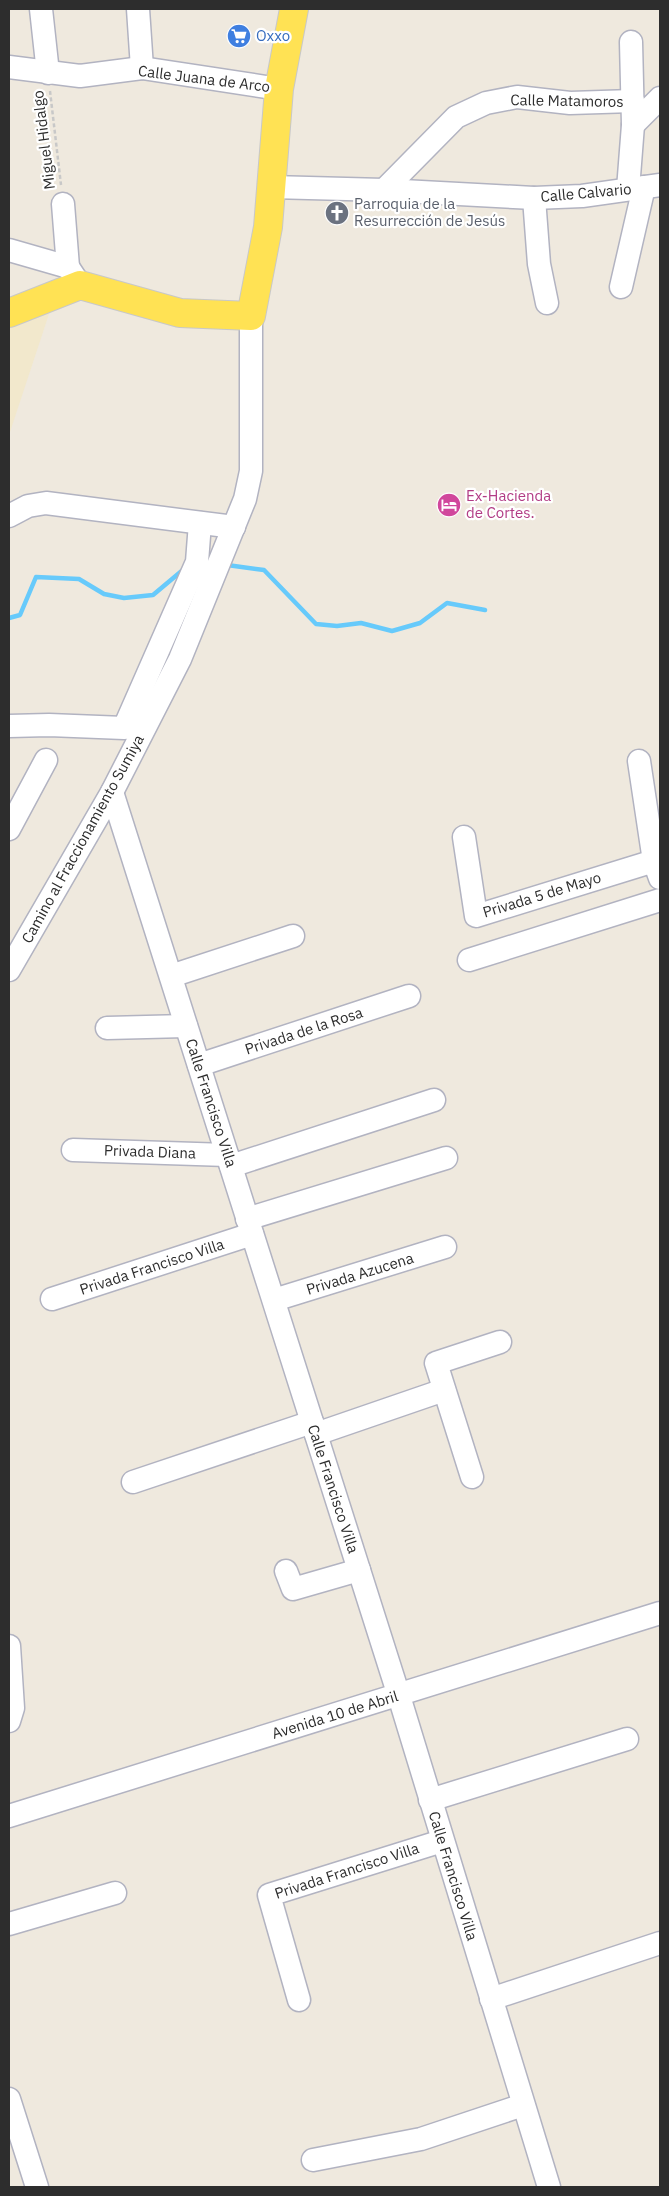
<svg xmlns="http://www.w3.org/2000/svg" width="669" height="2196" font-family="'IBM Plex Sans',sans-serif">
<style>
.education{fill:#f2e8cc}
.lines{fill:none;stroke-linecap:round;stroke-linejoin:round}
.stream{stroke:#67cafb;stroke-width:4.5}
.minor-casing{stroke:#b2b3c1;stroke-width:25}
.major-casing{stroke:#c8c8c8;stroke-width:30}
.path{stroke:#c8c8c8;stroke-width:2.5;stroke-dasharray:4 2.5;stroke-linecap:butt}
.minor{stroke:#fff;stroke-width:22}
.major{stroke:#ffe254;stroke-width:28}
.labels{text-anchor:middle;stroke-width:4.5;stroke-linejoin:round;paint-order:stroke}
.shop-label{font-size:15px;fill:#366cbe;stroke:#fff;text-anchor:start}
.street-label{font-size:15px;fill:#2d2d2d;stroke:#fff}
.worship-label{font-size:15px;fill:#5b616d;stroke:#fff;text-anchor:start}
.hotel-label{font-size:15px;fill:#b23c85;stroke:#fff;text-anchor:start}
</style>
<rect width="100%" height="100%" fill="#efe9de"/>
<!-- education -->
<polygon class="education" points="50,311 9,435 9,324"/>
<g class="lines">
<!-- stream -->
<g class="stream">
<polyline points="227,565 264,570 316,624 337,626 361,623 392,631 420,623 447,603 485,610"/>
<polyline points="9,618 20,615 36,577 79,579 104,594 124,598 153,595 184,569"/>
</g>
<!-- minor casing -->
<g class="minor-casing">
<g id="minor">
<polyline points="41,9 48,73"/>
<polyline points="138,9 142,68"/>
<polyline points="9,67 80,76 142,68 279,89"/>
<polyline points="633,125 660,98"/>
<polyline points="271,187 384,190 534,198 582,196 660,185"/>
<polyline points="628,189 633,125 631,42"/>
<polyline points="384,190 456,117 486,103 517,97 570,103 633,101"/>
<polyline points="534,198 539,264 547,303"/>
<polyline points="63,204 68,267"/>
<polyline points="9,250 68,267 80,285"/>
<polyline points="621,287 644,187"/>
<polyline points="9,516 28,506 46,503 234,527"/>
<polyline points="9,726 49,725 124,728 197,562 200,523"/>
<polyline points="639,761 654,861 660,878"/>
<polyline points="112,792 399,1696 549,2187"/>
<polyline points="9,829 46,760"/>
<polyline points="464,837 476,916 654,861"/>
<polyline points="469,960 660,900"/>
<polyline points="9,970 112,792 180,659 245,499 251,471 251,316"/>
<polyline points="171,976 293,936"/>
<polyline points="107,1028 186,1026"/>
<polyline points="199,1065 409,996"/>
<polyline points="73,1150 227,1155"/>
<polyline points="231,1166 434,1100"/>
<polyline points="247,1219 446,1158"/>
<polyline points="52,1299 252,1234"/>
<polyline points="274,1300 445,1247"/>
<polyline points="316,1434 444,1390"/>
<polyline points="472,1477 436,1363 500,1342"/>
<polyline points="133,1482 312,1422"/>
<polyline points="286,1571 293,1589 359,1570"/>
<polyline points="9,1646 13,1708 9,1721"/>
<polyline points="430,1800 627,1739"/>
<polyline points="9,1816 660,1613"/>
<polyline points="9,1924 115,1893"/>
<polyline points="491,1999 660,1943"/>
<polyline points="299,2000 269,1895 442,1841"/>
<polyline points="9,2099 37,2187"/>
<polyline points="313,2160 421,2139 523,2105"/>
</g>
</g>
<!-- major casing -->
<g class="major-casing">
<polyline id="major" points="9,313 80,285 180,313 251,316 268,227 279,89 294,9"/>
</g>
<!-- path -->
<polyline class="path" points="50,91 61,185"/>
<!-- minor -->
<use href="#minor" class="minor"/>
<!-- major -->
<use href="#major" class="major"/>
</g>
<!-- icons -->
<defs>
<g id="supermarket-disc" transform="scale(1.25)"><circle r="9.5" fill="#3f7fe0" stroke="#fff"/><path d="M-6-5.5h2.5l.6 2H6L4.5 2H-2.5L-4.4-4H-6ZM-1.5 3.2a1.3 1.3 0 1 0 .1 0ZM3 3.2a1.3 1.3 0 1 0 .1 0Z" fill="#fff"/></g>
<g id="church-disc" transform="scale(1.25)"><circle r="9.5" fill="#6b7280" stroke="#fff"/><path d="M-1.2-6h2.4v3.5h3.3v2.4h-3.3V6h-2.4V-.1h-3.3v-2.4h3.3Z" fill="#fff"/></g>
<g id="hotel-disc" transform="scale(1.25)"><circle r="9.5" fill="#d1479c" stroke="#fff"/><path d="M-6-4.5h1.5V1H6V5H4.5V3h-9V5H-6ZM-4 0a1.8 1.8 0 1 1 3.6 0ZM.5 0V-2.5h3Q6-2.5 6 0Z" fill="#fff"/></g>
</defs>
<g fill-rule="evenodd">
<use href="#supermarket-disc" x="239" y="36"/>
<use href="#church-disc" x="337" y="213"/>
<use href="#hotel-disc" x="449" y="505"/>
</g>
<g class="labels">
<!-- shop labels -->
<g class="shop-label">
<text x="256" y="41">Oxxo</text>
</g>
<!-- street labels -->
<g class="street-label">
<text transform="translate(204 79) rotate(7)" y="5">Calle Juana de Arco</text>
<text transform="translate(567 101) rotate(1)" y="5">Calle Matamoros</text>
<text transform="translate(44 140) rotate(-97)" y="5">Miguel Hidalgo</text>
<text transform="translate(586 193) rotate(-5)" y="5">Calle Calvario</text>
<text transform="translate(83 839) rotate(-61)" y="5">Camino al Fraccionamiento Sumiya</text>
<text transform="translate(542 895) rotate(-17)" y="5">Privada 5 de Mayo</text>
<text transform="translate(304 1031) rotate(-18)" y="5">Privada de la Rosa</text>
<text transform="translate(211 1103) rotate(72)" y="5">Calle Francisco Villa</text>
<text transform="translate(150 1152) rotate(2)" y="5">Privada Diana</text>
<text transform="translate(152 1267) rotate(-18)" y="5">Privada Francisco Villa</text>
<text transform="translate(360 1274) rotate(-17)" y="5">Privada Azucena</text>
<text transform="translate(333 1489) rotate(72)" y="5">Calle Francisco Villa</text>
<text transform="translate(335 1715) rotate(-17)" y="5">Avenida 10 de Abril</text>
<text transform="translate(347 1871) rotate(-18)" y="5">Privada Francisco Villa</text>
<text transform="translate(453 1876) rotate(73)" y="5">Calle Francisco Villa</text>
</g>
<!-- worship labels -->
<g class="worship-label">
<text x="354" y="209">Parroquia de la<tspan x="354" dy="17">Resurrección de Jesús</tspan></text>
</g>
<!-- hotel labels -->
<g class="hotel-label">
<text x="466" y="501">Ex-Hacienda<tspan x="466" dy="17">de Cortes.</tspan></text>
</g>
</g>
<!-- border -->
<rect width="669" height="2196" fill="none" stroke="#2d2d2d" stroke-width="20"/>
</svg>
